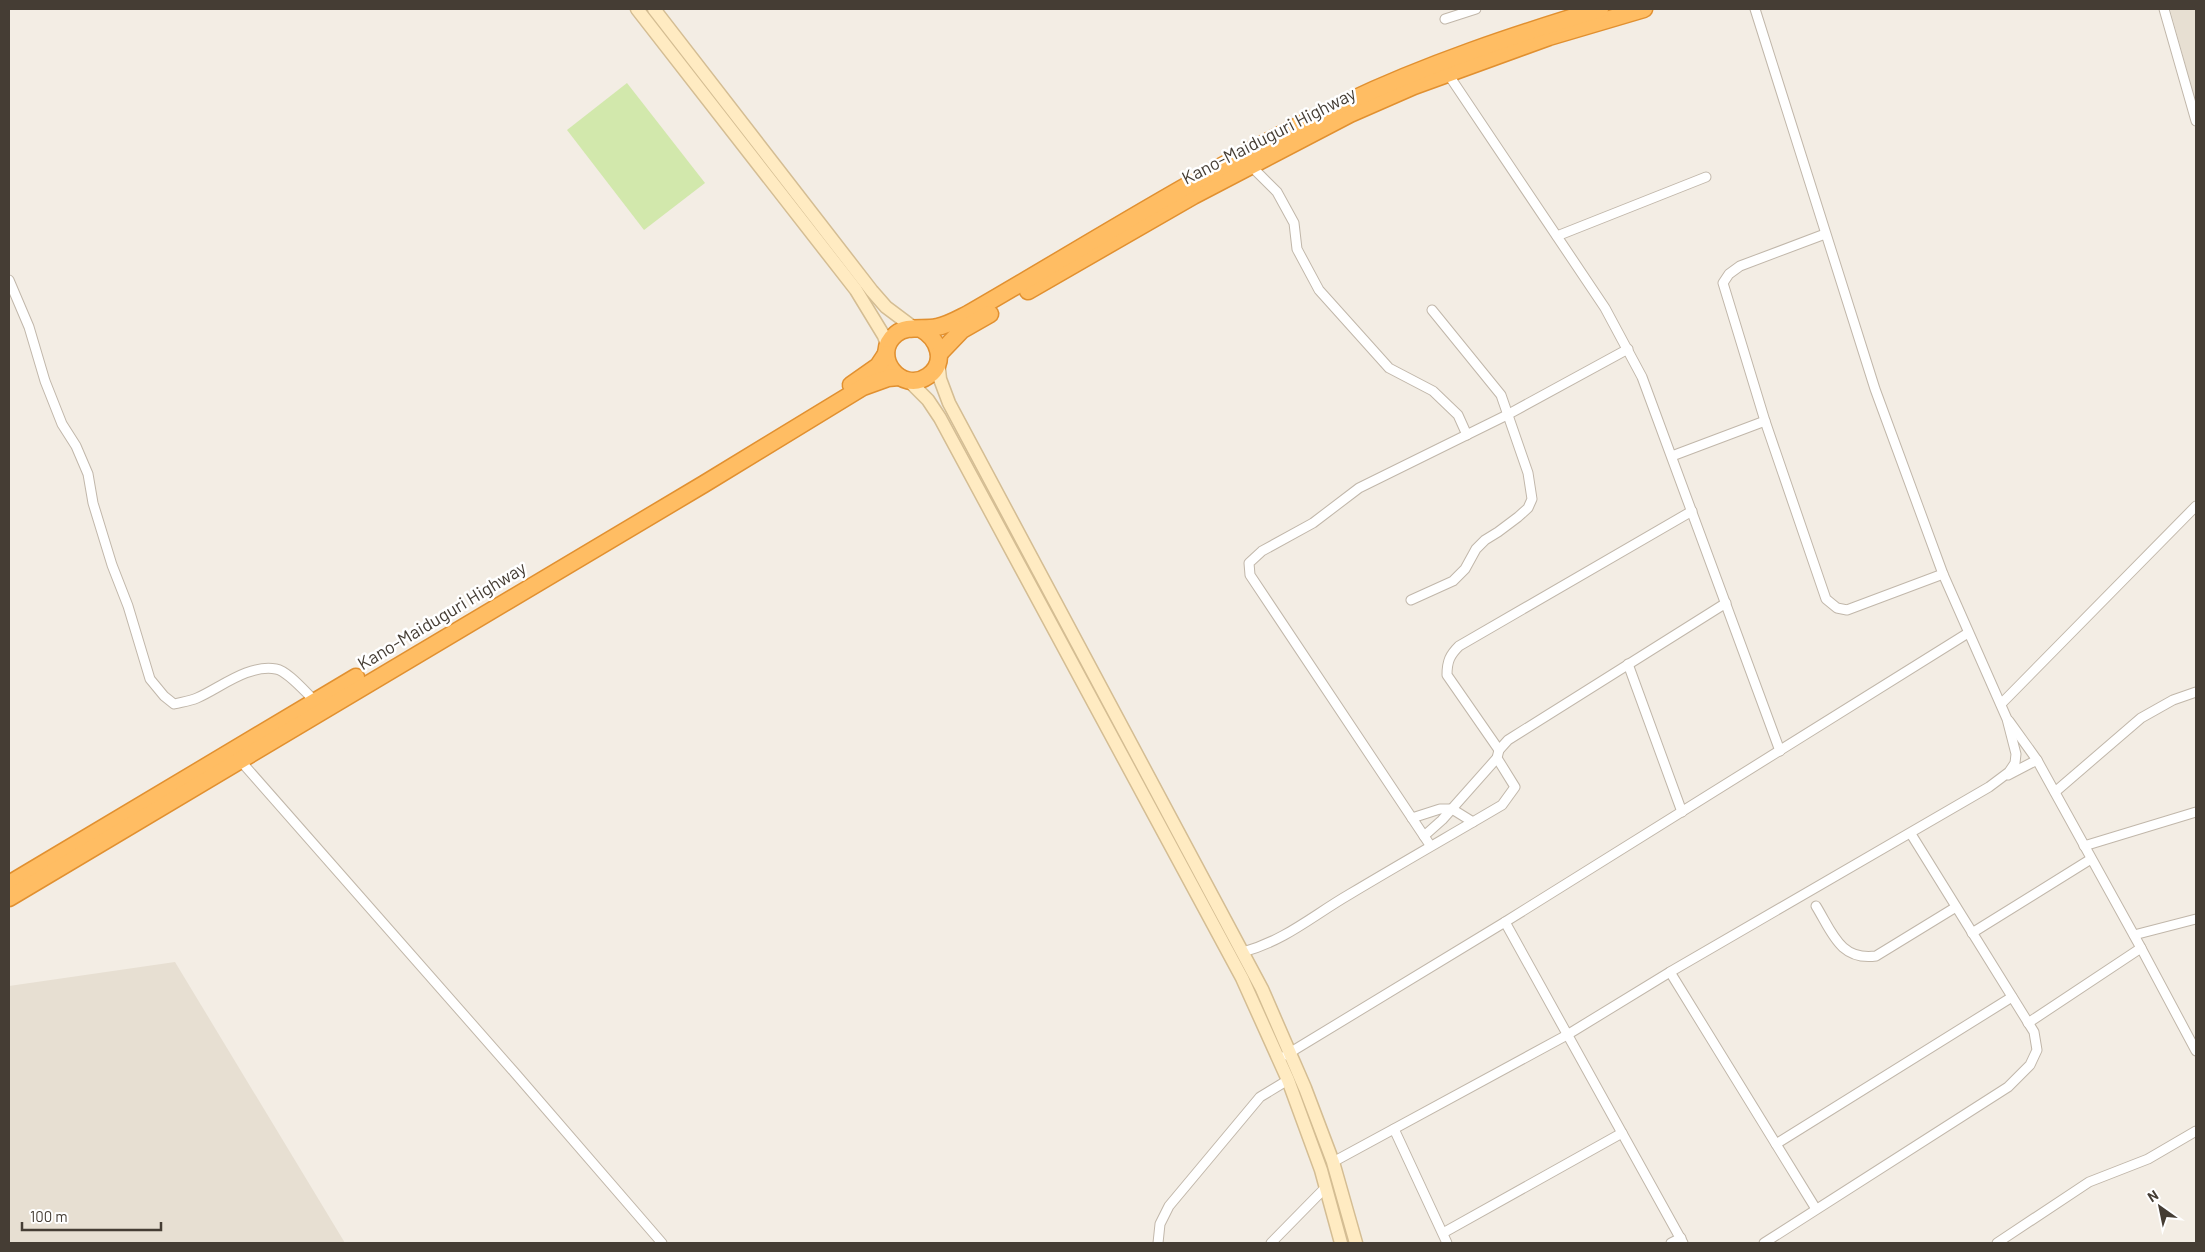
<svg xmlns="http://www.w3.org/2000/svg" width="2205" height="1252" font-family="Barlow,sans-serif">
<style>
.residential{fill:#e7dfd2}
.green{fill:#d2e8ac}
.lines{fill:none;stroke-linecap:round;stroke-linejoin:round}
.street-casing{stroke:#c1b7aa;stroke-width:11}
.secondary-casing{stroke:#d4bd93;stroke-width:15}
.highway-casing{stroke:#e19030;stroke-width:19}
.street{stroke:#fff;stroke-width:9}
.secondary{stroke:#ffebc2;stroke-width:12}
.highway{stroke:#ffbd63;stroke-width:16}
.labels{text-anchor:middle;stroke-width:5;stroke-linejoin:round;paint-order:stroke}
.street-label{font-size:18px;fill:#453d34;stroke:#fff}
</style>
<rect width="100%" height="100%" fill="#f3ede4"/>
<!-- residential -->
<g class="residential">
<polygon points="2170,9 2196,9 2196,112 2186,67"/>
<polygon points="175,962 345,1243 9,1243 9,986"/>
</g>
<!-- green -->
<polygon class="green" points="627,83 705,183 644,230 567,130"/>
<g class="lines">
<!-- street casing -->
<g class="street-casing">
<g id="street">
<polyline points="2164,9 2196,121"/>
<polyline points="1445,19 1476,9"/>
<polyline points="1448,74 1605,308 1642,377 1780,751"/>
<polyline points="1251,166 1277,192 1294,223 1297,249 1319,290 1389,368 1433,391 1458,415 1467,435"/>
<polyline points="1825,234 1740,266 1729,274 1723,283 1765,421 1826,599 1837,608 1847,610 1943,574"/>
<polyline points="1557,236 1706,177"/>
<path d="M9,280L29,327L45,381L62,424L76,446L88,474L93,503L112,565L128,606L150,679L164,696L174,704C182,702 190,701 197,698C220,688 248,664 276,669C288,671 306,693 315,701"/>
<polyline points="1672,456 1765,421"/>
<polyline points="1411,600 1453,581 1465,569 1476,549 1485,540 1498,532 1518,517 1528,508 1532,499 1528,473 1501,395 1432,310"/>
<polyline points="1628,664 1682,812"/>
<polyline points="2001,704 2196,506"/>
<polyline points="2009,721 2037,760 2141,948"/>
<path d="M1499,750L1447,675C1447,661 1450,655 1459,646L1692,511"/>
<polyline points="238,758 515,1073 662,1243"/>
<polyline points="2008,775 2037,760"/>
<polyline points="2055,792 2141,718 2173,700 2196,692"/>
<polyline points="1412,818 1440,809 1452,809 1473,822"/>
<polyline points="1424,836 1442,820 1497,758"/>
<polyline points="1430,845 1250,575 1249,563 1262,551 1313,523 1359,488 1507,415 1628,349"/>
<polyline points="2084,846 2196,812"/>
<path d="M1816,906C1832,932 1840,961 1876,956L1956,907"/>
<polyline points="1505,922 1683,1243"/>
<polyline points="1972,933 2091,859"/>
<polyline points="2134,935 2196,919"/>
<path d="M1243,952C1286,940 1312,916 1350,894C1400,864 1451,835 1502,805L1515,787L1497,758L1499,750L1508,740L1726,603"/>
<polyline points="1670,972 1816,1209"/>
<polyline points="2028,1023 2141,948 2196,1051"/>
<polyline points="1286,1055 1505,922 1968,633"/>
<polyline points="1394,1129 1447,1243"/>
<polyline points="1776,1144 2012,997"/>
<polyline points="1333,1162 1567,1035 1670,972 1989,787 2009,772 2015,763 2016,754 2007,719 1943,574 1875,389 1755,9"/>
<polyline points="1443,1233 1622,1133"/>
<polyline points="1158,1243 1160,1224 1169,1206 1260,1097 1288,1080"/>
<polyline points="1271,1243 1326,1187"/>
<polyline points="1671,1243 1681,1238"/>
<polyline points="1764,1243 2008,1087 2030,1065 2037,1050 2034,1032 1911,834"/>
<polyline points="1997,1243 2089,1182 2148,1159 2196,1131"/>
</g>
</g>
<!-- secondary casing -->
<g class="secondary-casing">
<g id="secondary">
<polyline points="637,9 856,290 884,336 887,345"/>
<polyline points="654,9 872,291 886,307 914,328"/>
<polyline points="938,361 940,379 949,403 1262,989 1305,1088 1333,1162 1356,1243"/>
<polyline points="909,381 928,400 940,418 1242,978 1288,1080 1321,1170 1341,1243"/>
</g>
</g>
<!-- highway casing -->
<g class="highway-casing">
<g id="highway">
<polyline points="1028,291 1193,196 1350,114 1414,86 1549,37 1644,9"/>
<path d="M921,329C939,339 947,363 928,376C901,395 870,355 896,334C907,325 923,330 937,327C948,325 958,319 968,314C1093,242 1214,164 1345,103C1427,64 1514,35 1600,9"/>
<polyline points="939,354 962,330 990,314"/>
<polyline points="851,385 878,366 886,354"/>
<polyline points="9,884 356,677"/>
<polyline points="9,898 704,484 863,387 888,378 899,377"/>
</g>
</g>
<!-- street -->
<use href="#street" class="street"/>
<!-- secondary -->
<use href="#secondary" class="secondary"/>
<!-- highway -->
<use href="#highway" class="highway"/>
</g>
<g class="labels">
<!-- street labels -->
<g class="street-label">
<text transform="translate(1269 136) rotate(-27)" y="6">Kano-Maiduguri Highway</text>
<text transform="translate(442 616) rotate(-31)" y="6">Kano-Maiduguri Highway</text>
</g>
</g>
<!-- border -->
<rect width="2205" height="1252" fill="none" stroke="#453d34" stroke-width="20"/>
<!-- north arrow -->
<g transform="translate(2160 1207) rotate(327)" stroke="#ffffff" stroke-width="4" paint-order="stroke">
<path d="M0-4L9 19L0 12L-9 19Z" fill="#453d34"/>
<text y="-8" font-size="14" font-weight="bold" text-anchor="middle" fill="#453d34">N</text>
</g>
<!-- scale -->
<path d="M22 1222v8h139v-8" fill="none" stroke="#453d34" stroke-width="2.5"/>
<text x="30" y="1222" font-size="15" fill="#453d34" stroke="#ffffff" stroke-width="4" paint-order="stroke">100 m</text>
</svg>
